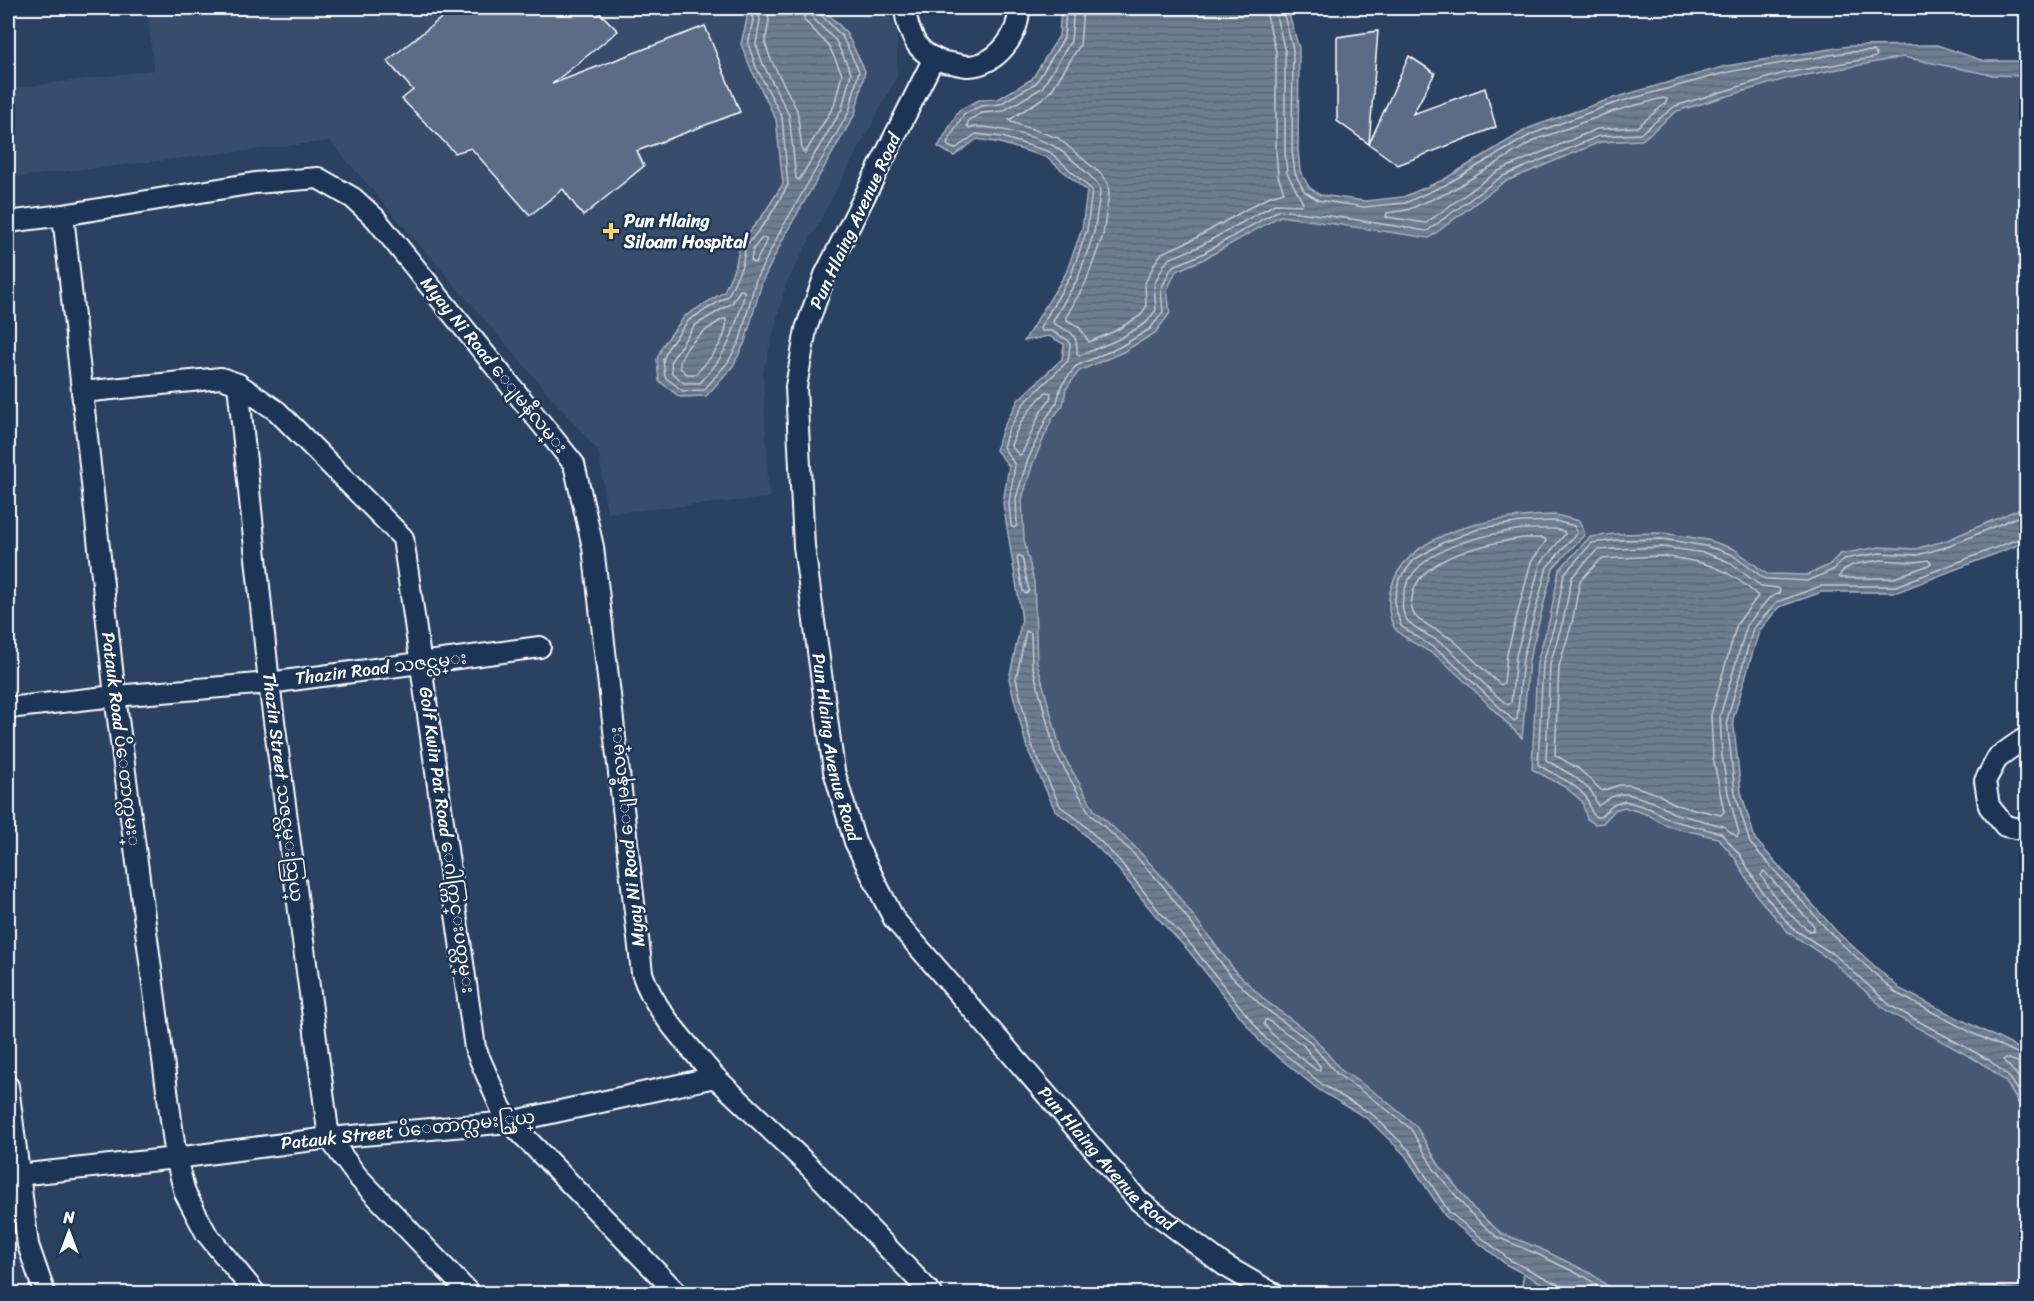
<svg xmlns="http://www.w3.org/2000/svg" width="2034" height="1301" font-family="Sriracha,'Noto Sans Myanmar',sans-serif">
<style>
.built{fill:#394e6c}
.green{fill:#465975;stroke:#a2acba;stroke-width:1.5}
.water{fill:url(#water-rules);stroke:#a7b1be;stroke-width:1.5}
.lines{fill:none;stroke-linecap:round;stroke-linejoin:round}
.shore{stroke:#c5cbd3;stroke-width:1.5}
.building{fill:#5b6c86;stroke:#fff;stroke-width:1.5}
.street-casing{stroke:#fff;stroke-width:24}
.street{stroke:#1d3557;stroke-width:20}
.poi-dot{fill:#ffd166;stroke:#1d3557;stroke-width:2}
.labels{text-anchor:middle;stroke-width:5;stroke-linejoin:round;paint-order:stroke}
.poi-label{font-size:18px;font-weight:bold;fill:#fff;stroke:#1d3557;text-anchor:start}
.street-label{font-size:18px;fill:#fff;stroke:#1d3557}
</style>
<defs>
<pattern id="water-rules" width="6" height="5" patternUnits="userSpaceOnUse" patternTransform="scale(1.5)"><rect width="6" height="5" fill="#6d7d92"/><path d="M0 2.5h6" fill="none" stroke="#5e6772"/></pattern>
</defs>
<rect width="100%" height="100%" fill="#2a4161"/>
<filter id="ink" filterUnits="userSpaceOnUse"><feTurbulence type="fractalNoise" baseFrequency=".0167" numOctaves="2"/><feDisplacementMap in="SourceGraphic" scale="12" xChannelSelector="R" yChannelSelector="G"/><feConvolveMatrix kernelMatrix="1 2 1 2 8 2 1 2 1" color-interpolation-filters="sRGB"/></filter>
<g filter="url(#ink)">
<!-- built -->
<polygon class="built" points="147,8 886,8 897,33 897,77 786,284 763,373 769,498 607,513 599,452 330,141 8,178 8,89 154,70"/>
<!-- green -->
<polygon class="green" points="1930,54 2026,68 2026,523 1730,603 1721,815 1895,1001 2026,1063 2026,1293 1521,1293 1526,1259 1464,1218 1390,1127 1275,1027 1074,804 1028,693 1012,508 1130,210 1416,214 1616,115 1852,55"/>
<!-- water -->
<g class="water">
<polygon points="744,8 822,8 846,32 865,71 855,114 786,233 762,282 745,342 733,366 706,396 680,397 659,381 657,359 663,345 685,316 724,292 736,264 740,243 763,215 783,184 776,119 751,69 741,44 747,19"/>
<polygon points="1061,8 1287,8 1299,48 1298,150 1300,171 1309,187 1320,195 1365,201 1403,197 1443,180 1529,128 1610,99 1726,66 1849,46 1937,45 1984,61 2026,61 2026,76 1992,75 1903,57 1785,79 1677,111 1642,140 1600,142 1504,182 1429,238 1280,216 1204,259 1176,271 1167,290 1170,313 1155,333 1123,352 1079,371 1066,389 1063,405 1052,419 1033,463 1022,499 1024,540 1034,582 1037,663 1061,751 1095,811 1135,847 1168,883 1236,972 1266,1001 1312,1035 1341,1070 1380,1096 1416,1126 1439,1165 1473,1208 1501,1233 1539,1248 1590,1273 1617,1293 1566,1293 1551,1288 1507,1265 1445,1216 1405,1155 1368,1119 1319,1090 1262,1044 1187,949 1155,915 1114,864 1077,827 1055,810 1027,748 1009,679 1022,619 1003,503 1009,466 996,450 1003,428 1019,399 1062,359 1064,344 1049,336 1024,341 1066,273 1082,229 1087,191 1046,157 1000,143 977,139 954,156 938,147 959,110 979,100 998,99 1032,79 1059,36"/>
<polygon points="2026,506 2026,542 1897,592 1822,592 1779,607 1759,631 1733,719 1741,792 1755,839 1837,932 1900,989 2026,1052 2026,1116 2006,1082 1985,1065 1887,1011 1832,961 1788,932 1757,896 1735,858 1718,838 1667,826 1649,815 1624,807 1615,810 1603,823 1595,824 1587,819 1582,801 1565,787 1532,769 1537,662 1550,618 1559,570 1590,537 1616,534 1662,533 1708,540 1734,549 1767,574 1807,575 1829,565 1840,554 1880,547 1915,549 1945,541"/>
<path d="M1556,515L1579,521L1585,534L1553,568L1529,660L1522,738C1495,712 1467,681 1439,658C1426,648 1408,642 1397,631C1388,621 1388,603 1390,592C1405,527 1501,516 1556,515Z"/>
<polygon points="1962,1285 1992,1286 2026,1291 2026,1293 1912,1293 1924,1286"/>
</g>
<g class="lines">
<!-- shore -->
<g class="shore">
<polyline points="750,8 753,20 748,44 756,67 782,117 788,185 768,219 746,246 742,266 728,296 689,320 668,348 663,360 665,377 683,391 704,390 728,362 740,340 756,279 781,230 849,112 859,71 842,36 820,14 818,8"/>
<polyline points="758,8 760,20 756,44 763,64 789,115 796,178 799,180 842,109 851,73 836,41 813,18 810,8"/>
<polyline points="767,8 769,21 765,43 771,60 797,110 802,150 805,153 834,106 842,74 829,46 805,21 801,8"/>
<polyline points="1066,8 1064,38 1036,83 1000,104 981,106 964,114 947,143 948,146 955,149 976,134 1002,137 1050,152 1092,190 1087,230 1071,275 1040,328 1042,331 1051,331 1068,340 1070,345 1068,361 1024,403 1008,431 1003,447 1015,465 1009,503 1011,526 1014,528 1017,525 1016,498 1027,462 1047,417 1057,402 1061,386 1076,366 1120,347 1150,329 1163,312 1161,289 1172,267 1202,254 1279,210 1331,216 1427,231 1501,177 1599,136 1640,134 1675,106 1784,73 1867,59 1875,57 1877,55 1874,51 1849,52 1728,72 1612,104 1532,134 1445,185 1405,203 1364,207 1318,200 1304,191 1295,173 1292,150 1293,49 1282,8"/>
<path d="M1074,8L1071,41L1042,88L1003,111L982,113L969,120L967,125L969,128C987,123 1035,137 1052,145C1062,150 1093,177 1099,186L1100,193L1094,233L1078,278L1053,321L1054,324C1071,332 1078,333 1077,354L1079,356L1117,340L1146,323L1156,310L1154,285L1164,265L1169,259L1198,247L1275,204L1301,205L1303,203L1287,173L1285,151V51L1274,8"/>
<polyline points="1083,8 1080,45 1051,91 1043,98 1009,120 1011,122 1058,138 1101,174 1108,184 1109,194 1103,235 1086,282 1066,317 1067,320 1080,328 1089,342 1113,332 1140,316 1146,307 1145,283 1156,261 1162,253 1194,239 1270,196 1284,192 1278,176 1276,151 1276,52 1265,8"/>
<polygon points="1663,98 1667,99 1666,103 1637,127 1597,129 1498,171 1426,223 1386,217 1387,213 1407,210 1449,192 1535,140 1614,111"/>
<polygon points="762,238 766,238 766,242 756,262 753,263 751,260 753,249"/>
<path d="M740,290H743L745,293C733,334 730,351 700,383H684L672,373L671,361L694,326L732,303Z"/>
<path d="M723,319H726C729,339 709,360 696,374H687L680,368C678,348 708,328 723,319Z"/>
<path d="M1046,392L1051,393L1050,399L1040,413L1022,454L1019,455L1011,446C1017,424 1030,408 1046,392Z"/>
<path d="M2026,513L1947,547L1917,555L1880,553L1844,559L1833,570L1807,581L1765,579L1731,554L1706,546L1662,539L1617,540L1592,543L1564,574L1556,619L1543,663L1538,764L1540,766C1555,775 1573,782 1585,796C1591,803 1588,812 1596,817H1600L1613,805L1625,801L1651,809L1670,820L1721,833L1740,855L1762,892L1792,928L1836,956L1891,1006L1989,1060L2010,1078L2026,1102"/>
<polygon points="1556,521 1574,526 1577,533 1547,567 1523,658 1517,719 1514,721 1443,654 1401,626 1394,603 1399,579 1414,560 1442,543 1481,528 1521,522"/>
<path d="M1522,529H1555L1564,531L1565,534L1540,564L1516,656L1511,703L1508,705C1486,689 1469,666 1448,648C1439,640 1412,628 1407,620C1401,611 1402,602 1404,593C1414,548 1483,535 1522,529Z"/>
<polyline points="2026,536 1896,586 1821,586 1777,602 1753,629 1727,720 1735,793 1750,843 1833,936 1896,993 1974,1034 2026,1057"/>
<path d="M1523,538H1544L1546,541L1531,562L1507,654L1504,683L1501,685C1484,672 1470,655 1454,641C1443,632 1423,625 1415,616C1410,609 1411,601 1413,593C1422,556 1490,543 1523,538Z"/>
<polygon points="1662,547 1705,553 1727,561 1761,586 1778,588 1780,590 1779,593 1769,598 1747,625 1720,716 1722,756 1728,793 1739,833 1737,837 1723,826 1673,813 1654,802 1628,794 1621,794 1611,797 1598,806 1592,792 1575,777 1546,760 1550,664 1563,621 1572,577 1597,550"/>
<polygon points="1019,555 1022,557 1029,591 1026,594 1023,591 1017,558"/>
<path d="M1661,556C1704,562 1725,565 1758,596L1737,624L1711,715L1713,757L1724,812L1721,815L1676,805L1658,794L1630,785H1619L1602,791L1579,769L1555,755L1559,666L1572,623L1580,581L1601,559Z"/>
<path d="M1881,560L1915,562L1928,560L1931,563L1929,565L1894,578H1842L1839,577C1845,562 1867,563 1881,560Z"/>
<path d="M1764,871L1814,926V930L1810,931C1790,918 1773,896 1761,875Z"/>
<polygon points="1265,1020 1268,1020 1303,1045 1320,1066 1320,1070 1316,1070 1272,1034 1264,1024"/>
<polyline points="2026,1065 2006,1058 2003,1060 2016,1074 2026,1089"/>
<polyline points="1565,1294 1561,1286 1510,1260 1449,1212 1410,1151 1373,1115 1323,1085 1266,1039 1192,946 1159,911 1119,860 1081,822 1060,806 1032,746 1016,679 1026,631 1031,633 1032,664 1055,752 1090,814 1131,851 1163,886 1231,976 1262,1006 1308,1040 1337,1074 1376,1101 1411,1129 1434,1169 1469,1212 1497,1237 1537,1254 1587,1278 1608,1294"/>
<polyline points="1924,1294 1962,1291 2001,1294"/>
</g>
</g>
<!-- building -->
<g class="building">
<polygon points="454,8 595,8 618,31 552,84 705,26 740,112 637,151 644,166 583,216 563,189 530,215 471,148 455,153 402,99 413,90 387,61"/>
<polygon points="1378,31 1369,144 1337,121 1337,37"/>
<polygon points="1409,56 1435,73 1413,114 1485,88 1496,127 1398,165 1369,144"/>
</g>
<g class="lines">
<!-- street casing -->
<g class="street-casing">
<g id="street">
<path d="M905,8C906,21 909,31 916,43C923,54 938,62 951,63C957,64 963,66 969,66C998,64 1019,35 1019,8"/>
<path id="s1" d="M934,58L825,275L806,329L796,387L804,546L834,771L855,842L894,919L1139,1201L1224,1265L1274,1294"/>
<path d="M63,215L255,183L318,178L353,198L375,218L574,464L593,547L642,973C655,1013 689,1045 715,1077"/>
<polyline points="8,222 63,215 115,696 176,1158 185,1193 206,1233 256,1294"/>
<polyline points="238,384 277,411 403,538 475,1048 501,1108 510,1122 678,1294"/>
<polyline points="82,392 221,378 238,384 269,683 329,1138 357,1176 470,1294"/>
<polyline points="8,708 115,696 269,683 540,647"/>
<polyline points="2026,740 2022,740 1998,757 1985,781 1989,806 2005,826 2026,830"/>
<polyline points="8,1086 28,1245 45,1294"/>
<polyline points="8,1176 176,1158 329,1138 510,1122 715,1077 809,1166 932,1294"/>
</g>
</g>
<!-- street -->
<use href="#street" class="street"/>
</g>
</g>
<!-- markers -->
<path class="poi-dot" d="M608 222h6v6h6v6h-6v6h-6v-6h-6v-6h6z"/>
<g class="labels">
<!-- poi labels -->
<g class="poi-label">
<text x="624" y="227">Pun Hlaing<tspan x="624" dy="21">Siloam Hospital</tspan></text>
</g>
<!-- street labels -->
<g class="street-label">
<text transform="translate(855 221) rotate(-65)" y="6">Pun Hlaing Avenue Road</text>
<text transform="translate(494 365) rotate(51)" y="6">Myay Ni Road ေျမနီလမ္း</text>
<text transform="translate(381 668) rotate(-7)" y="6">Thazin Road သဇင္လမ္း</text>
<text transform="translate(121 739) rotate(83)" y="6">Patauk Road ပိေတာက္လမး္</text>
<text dy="6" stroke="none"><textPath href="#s1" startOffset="722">Pun Hlaing Avenue Road</textPath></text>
<text transform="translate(283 787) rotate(83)" y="6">Thazin Street သဇင္လမ္းသြယ္</text>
<text transform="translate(627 837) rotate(-96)" y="6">Myay Ni Road ေျမနီလမ္း</text>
<text transform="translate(447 840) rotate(82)" y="6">Golf Kwin Pat Road ေဂါက္ကြင္းပတ္လမ္း</text>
<text transform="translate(408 1130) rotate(-6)" y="6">Patauk Street ပိေတာက္လမး္သြယ္</text>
<text dy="6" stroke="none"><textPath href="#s1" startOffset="1226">Pun Hlaing Avenue Road</textPath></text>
</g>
</g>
<!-- margin -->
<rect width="2034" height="1301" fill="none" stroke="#1d3557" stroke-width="30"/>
<rect x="15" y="15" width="2004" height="1271" fill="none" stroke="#fff" stroke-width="2" filter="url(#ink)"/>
<!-- north arrow -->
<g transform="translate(69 1232)" stroke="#1d3557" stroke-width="4.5" paint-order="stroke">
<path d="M0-4.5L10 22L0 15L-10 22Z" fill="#ffffff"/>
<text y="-9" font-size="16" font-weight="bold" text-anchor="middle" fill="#ffffff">N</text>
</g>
</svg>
